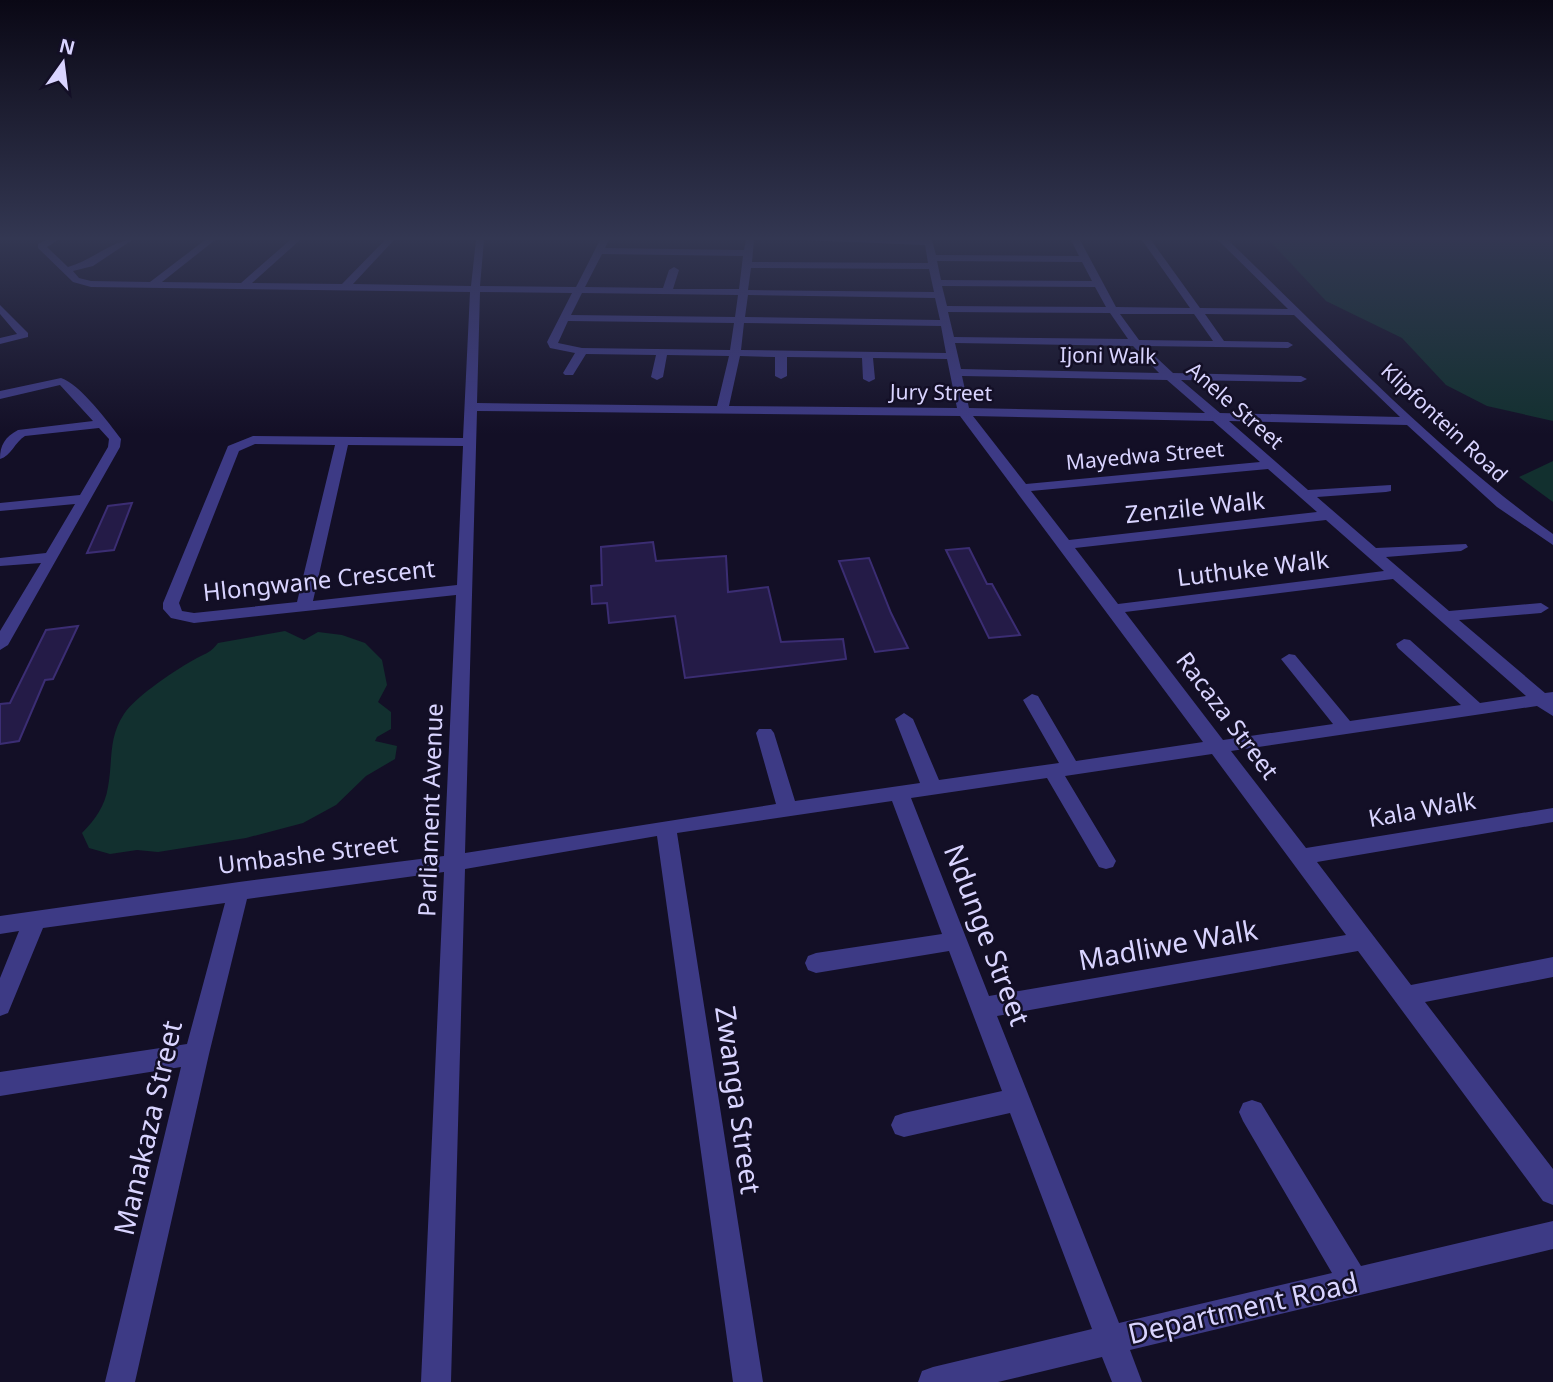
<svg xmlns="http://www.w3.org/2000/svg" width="1553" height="1382" font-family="'Noto Sans',sans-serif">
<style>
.green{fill:#12302f}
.building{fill:#241b47;stroke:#3b2d73;stroke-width:2}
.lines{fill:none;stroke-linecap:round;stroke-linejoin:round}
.minor{fill:#3d3a85;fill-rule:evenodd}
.labels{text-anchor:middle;stroke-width:5;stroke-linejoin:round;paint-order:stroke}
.far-street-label{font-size:21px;fill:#d9d4ff;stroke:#130f26}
.street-label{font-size:24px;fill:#d9d4ff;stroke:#130f26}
.near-street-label{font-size:28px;fill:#d9d4ff;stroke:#130f26}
</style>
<rect width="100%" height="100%" fill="#130f26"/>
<!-- green -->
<g class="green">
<polygon points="1269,240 1553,240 1553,421 1487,406 1446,385 1402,338 1326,301"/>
<polygon points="1553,461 1553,502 1519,477"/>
<path d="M285,631L304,640L318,632L342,635L365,643L382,660L387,685L378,702L391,712V729L377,737L375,741L397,746L395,759L366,776L336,805L303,823L246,838L158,852L137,850L110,854L89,848L82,833C95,820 105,806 108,787C113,760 108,738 124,714C137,695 177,669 197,658C207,653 211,652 218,643Z"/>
</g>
<!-- building -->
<g class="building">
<polygon points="132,503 114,550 87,553 108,506"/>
<polygon points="653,542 656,561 726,556 728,592 768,587 781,642 843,639 846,659 685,678 675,616 609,623 607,603 592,604 591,586 602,585 601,547"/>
<polygon points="969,548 987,584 992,584 1020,635 989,638 946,550"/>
<polygon points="869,558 891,613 908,648 875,652 839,561"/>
<polygon points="78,626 53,679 45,680 19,741 0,744 0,704 10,703 46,630"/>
</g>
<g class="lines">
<!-- minor -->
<g class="minor">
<path d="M46,240H58L47,247L68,267C91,261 113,240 132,240L93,266L73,271L79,278L91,281L150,282L205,240H215L162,282L241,283L290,240H300L252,283L342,284L385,240H394L353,284L471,286L476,240H484L480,286L576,287L600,240H609L605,248L744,250L746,240H754L752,262L928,263L925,245L802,240H932L936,255L1079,256L1071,240H1080L1116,307L1190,308L1142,240H1151L1200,308L1288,309L1218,240H1228C1333,341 1435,449 1553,534V545L1497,507L1407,425L1229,421L1308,490L1391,485V491L1386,492L1317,497L1376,548L1466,544L1468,547L1461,551L1386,557L1449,611L1541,603L1549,608L1541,613L1459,620L1545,693L1553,692V716L1537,706L1231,751L1306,848L1553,808V822L1317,862L1411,985L1553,957V977L1425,1002L1553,1169V1205L1543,1201L1358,951L997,1016L1119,1323L1332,1273L1243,1121L1239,1112L1243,1103L1252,1100L1261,1103L1361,1266L1553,1221V1249L1130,1350L1142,1382H1112L1102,1357L998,1382H918L922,1371L933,1367L1092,1329L1010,1113L904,1137L895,1134L891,1125L895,1116L904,1113L1002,1091L949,951L816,973L808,970L805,963L808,956L816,953L942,934L892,801L677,833L763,1382H733L657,836L465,869L451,1382H421L444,872L247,899L209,1054L135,1382H105L181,1067L0,1096V1072L187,1044L225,903L43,928L8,1013L0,1016V978L19,931L0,934V916L239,882L444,856L456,595L194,623L171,618L163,609V603L228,446L253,436L463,438L470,292L91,287L73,282L38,248V244ZM602,254L743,256L739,289H673L679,270L674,267L669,270L663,288L585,287ZM937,261L1082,262L1092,281L941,280ZM751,268L929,269L934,292L748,290ZM942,286L1095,287L1106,307L947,306ZM480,292L572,293L547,342L550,348L575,353L563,373L565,375H573L586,354L656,355L651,377L657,380L663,377L667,355L729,356L717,406L477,403ZM582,293L738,295L735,317L571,315ZM748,295L935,298L940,320L745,317ZM948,312L1110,313L1128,339L954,337ZM1120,314H1194L1213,341L1139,340ZM1205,314L1294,315L1400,417L1220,413L1181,380L1301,382L1307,379L1301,376L1173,373L1144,346L1288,348L1293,345L1288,342L1224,341ZM568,321L734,323L730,350L582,348L558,343ZM744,323L941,326L946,353L741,350ZM955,343L1133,346L1159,373L961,369ZM740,356L775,357V376L781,379L787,376V357L862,358L863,379L869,382L875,379L873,358L947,359L957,408L729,406ZM962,376L1167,380L1205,413L969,408ZM477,411L960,416L1203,742L1076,761L1038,696L1032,694L1023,700L1059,763L939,780L913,719L904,713L895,719L920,783L795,801L774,733L771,729H759L756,733L776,804L465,853ZM973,416L1213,421L1260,462L1026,484ZM255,444L335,445L297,602L194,613L182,611L179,603L239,451ZM348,445L463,446L457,585L313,601ZM1268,469L1317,512L1069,540L1031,491ZM1326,520L1384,571L1118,604L1075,548ZM1393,579L1526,696L1480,703L1410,640L1404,639L1396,644L1398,648L1461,705L1350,721L1295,655L1289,654L1281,659L1333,724L1223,740L1125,612ZM1212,754L1346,935L989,996L911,798L1047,778L1099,867L1106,869L1113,867L1116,861L1065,776Z"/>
<polygon points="0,305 28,333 28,337 0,344 0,338 17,334 0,314"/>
<path d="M61,378C80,384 109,423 121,439L120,447L8,645L0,650V631L41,563L0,566V558L46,553L75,504L0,511V503L80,495L108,447L109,439L99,428L25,436C15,442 11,456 0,459C0,445 5,437 18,430L93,421L60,385L0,399V391Z"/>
</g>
</g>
<!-- sky -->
<linearGradient id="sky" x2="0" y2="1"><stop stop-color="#0a0815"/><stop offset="0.55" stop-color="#333752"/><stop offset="1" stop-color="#333752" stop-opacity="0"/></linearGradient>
<rect width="1553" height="434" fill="url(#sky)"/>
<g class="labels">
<!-- far-street labels -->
<g class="far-street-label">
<text transform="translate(1108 356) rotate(1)" y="7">Ijoni Walk</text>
<text transform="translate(941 393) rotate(1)" y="7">Jury Street</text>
<text transform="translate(1235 406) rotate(41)" y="7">Anele Street</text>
<text transform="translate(1444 423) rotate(43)" y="7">Klipfontein Road</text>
<text transform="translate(1145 456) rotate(-5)" y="7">Mayedwa Street</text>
</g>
<!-- street labels -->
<g class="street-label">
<text transform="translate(1195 508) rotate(-6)" y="8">Zenzile Walk</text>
<text transform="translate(1253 569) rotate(-7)" y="8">Luthuke Walk</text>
<text transform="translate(319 581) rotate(-6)" y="8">Hlongwane Crescent</text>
<text transform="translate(1227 716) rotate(53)" y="8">Racaza Street</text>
<text transform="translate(431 810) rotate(-88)" y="8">Parliament Avenue</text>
<text transform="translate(1422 810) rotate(-10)" y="8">Kala Walk</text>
<text transform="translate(308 855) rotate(-7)" y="8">Umbashe Street</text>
</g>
<!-- near-street labels -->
<g class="near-street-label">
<text transform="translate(987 935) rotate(69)" y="10">Ndunge Street</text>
<text transform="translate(1168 945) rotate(-10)" y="10">Madliwe Walk</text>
<text transform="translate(738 1100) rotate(82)" y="10">Zwanga Street</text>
<text transform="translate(148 1128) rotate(-77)" y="10">Manakaza Street</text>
<text transform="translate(1243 1308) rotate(-13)" y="10">Department Road</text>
</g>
</g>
<!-- north arrow -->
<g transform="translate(63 63) rotate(14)" stroke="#130f26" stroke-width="5" paint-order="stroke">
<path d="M0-5L12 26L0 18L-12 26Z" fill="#d9d4ff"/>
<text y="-10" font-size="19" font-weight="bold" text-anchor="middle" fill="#d9d4ff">N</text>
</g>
</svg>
